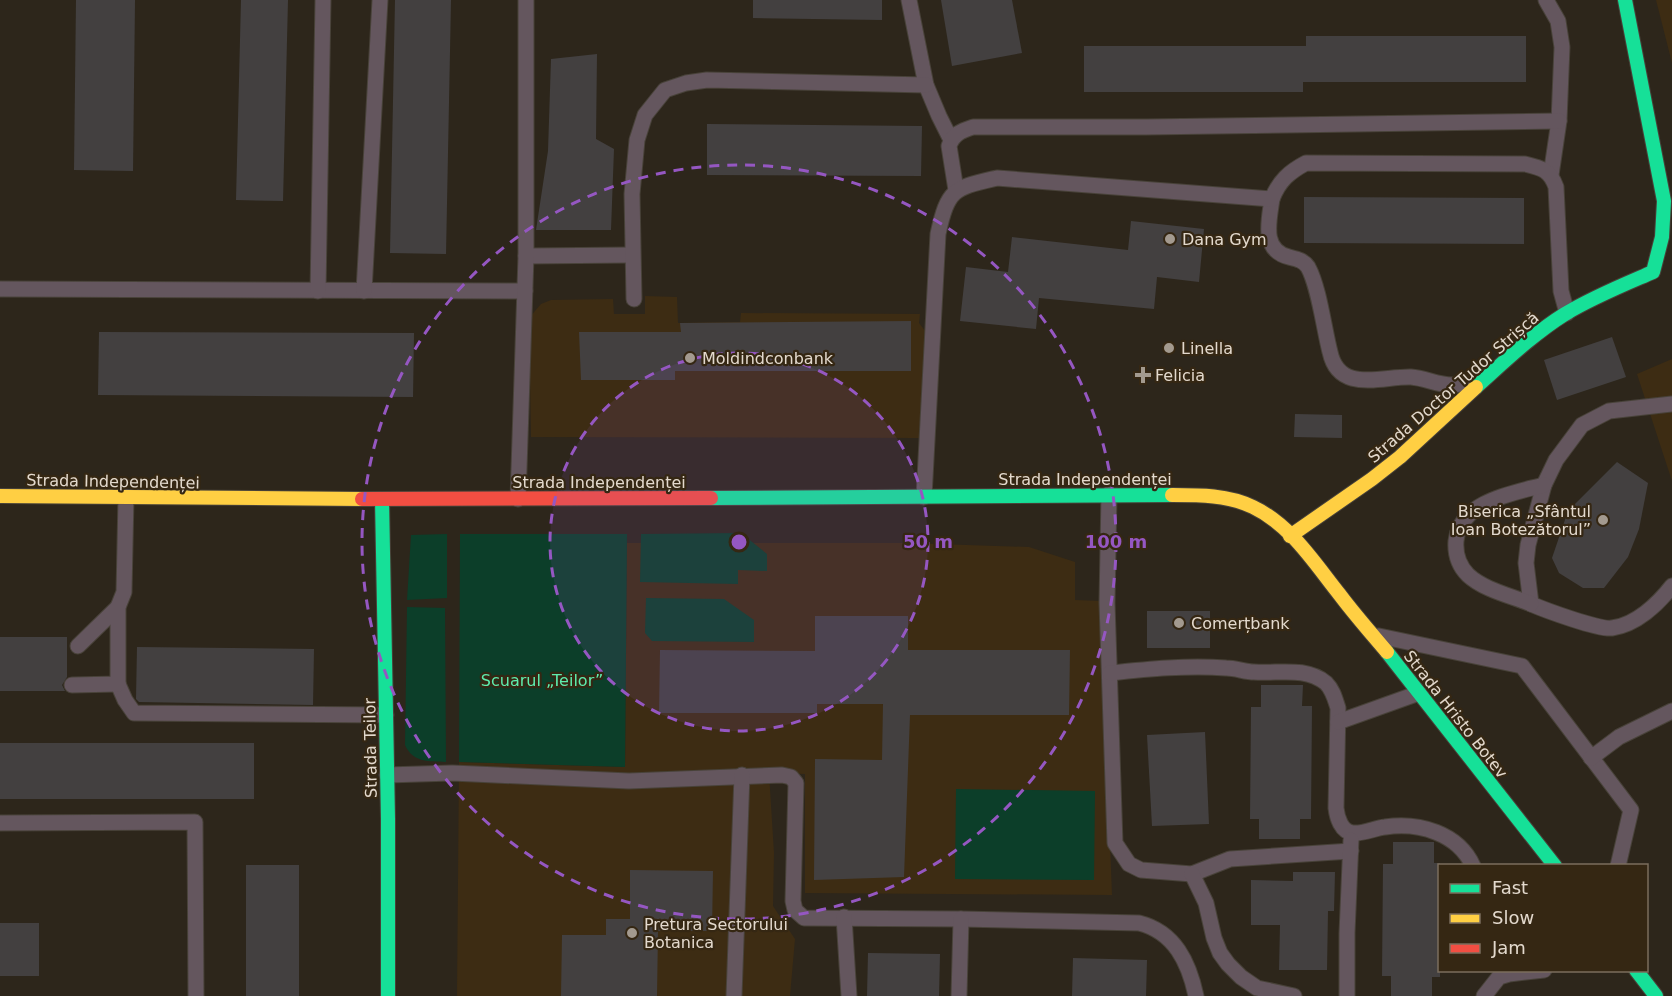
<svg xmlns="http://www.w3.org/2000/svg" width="1672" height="996" font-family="'DejaVu Sans',sans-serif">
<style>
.built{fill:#3d2c13}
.green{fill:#0c3e29}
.building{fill:#434040}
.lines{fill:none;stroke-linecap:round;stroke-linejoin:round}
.lane-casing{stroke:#484239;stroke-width:17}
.fast-casing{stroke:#484239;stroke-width:16}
.slow-casing{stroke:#484239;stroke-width:16}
.jam-casing{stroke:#484239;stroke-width:16}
.lane{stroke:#64565e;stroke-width:15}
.fast{stroke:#16e098;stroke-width:14}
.slow{stroke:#ffcf43;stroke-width:14}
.jam{stroke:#f24e42;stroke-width:14}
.ring{fill:none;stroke:#9557c2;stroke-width:3;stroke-dasharray:10 8}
.poi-dot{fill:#a39a8f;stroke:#352713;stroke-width:2}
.labels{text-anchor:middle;stroke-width:4.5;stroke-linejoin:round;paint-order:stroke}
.poi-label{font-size:16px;fill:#e3d9cd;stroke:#352713;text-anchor:start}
.street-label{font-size:16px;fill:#e3d9cd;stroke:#352713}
.park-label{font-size:16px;fill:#5eecad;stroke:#352713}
.centre{fill:#9557c2;stroke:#352713;stroke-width:3}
.ring-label{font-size:18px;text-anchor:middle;font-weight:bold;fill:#9557c2;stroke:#352713;stroke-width:4.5;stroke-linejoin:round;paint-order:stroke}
</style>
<rect width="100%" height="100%" fill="#2d261b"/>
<!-- built -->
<g class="built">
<polygon points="1656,0 1672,0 1672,63"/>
<polygon points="645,296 677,297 678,323 740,322 741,313 920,314 919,323 926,332 919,438 531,437 529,318 541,304 551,300 613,299 614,314 645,314"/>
<polygon points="1672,359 1672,481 1637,374"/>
<polygon points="627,543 908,543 1029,547 1075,562 1075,600 1101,601 1112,895 805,893 805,774 769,773 774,853 773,906 795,939 790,996 457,996 459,762 625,767"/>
</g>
<!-- green -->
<g class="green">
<polygon points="741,533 767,554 767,571 738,570 738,584 640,582 641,534"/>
<polygon points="447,534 447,598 407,600 411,535"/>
<polygon points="460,534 627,534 625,767 459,762"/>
<polygon points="646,598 724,599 754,620 754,642 652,641 645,633"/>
<path d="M407,607L445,608L446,762C429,761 413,763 405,745Z"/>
<polygon points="956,789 1095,791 1094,880 955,879"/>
</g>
<!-- building -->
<g class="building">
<polygon points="76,0 135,0 133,171 74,170"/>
<polygon points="241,0 288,0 283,201 236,200"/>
<polygon points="395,0 451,0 446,254 390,253"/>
<polygon points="753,0 882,0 882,20 753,18"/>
<polygon points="941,0 1012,0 1022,53 952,66"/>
<polygon points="1306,36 1526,36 1526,82 1303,82 1303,92 1084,92 1084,46 1306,46"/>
<polygon points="597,54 596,139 614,149 611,230 536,230 548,151 551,59"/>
<polygon points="707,124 922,126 921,176 707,175"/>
<polygon points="1304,197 1524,198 1524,244 1304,243"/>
<polygon points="1131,221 1204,229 1199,282 1157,277 1154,309 1039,298 1036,329 960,321 966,267 1008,272 1012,237 1128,250"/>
<polygon points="911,321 911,371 675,371 675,380 581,380 579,332 681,332 680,323"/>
<polygon points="99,332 414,333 413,397 98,395"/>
<polygon points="1612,337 1626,377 1557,400 1544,360"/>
<polygon points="1295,414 1342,415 1342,438 1294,437"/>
<polygon points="1617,462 1648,483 1639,529 1628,557 1604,588 1583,588 1559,573 1552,558 1568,511"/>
<rect x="1147" y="611" width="63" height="37"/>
<polygon points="815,616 908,616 908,650 1070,650 1069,715 910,715 904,877 814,880 815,759 882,760 883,704 817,704 817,713 659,713 660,650 815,651"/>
<polygon points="0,637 67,637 67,677 62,685 65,691 0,691"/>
<polygon points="137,647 314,649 313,705 139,702 136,699"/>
<polygon points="1261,685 1303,685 1302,706 1312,706 1311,819 1300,819 1300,839 1259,839 1259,819 1250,819 1251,707 1261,707"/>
<polygon points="1205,732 1209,824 1152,826 1147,735"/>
<rect x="0" y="743" width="254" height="56"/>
<polygon points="1393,842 1434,842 1434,863 1440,863 1440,977 1432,977 1432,996 1391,996 1391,976 1382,976 1383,864 1393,864"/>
<rect x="246" y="865" width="53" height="131"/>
<polygon points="630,870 713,871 712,931 658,931 657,996 561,996 562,935 606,935 606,919 630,919"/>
<polygon points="1293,872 1335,872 1334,911 1328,911 1327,970 1279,970 1280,925 1251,925 1251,880 1293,881"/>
<rect x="0" y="923" width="39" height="53"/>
<polygon points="868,953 940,954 939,996 867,996"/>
<polygon points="1073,958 1147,960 1146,996 1072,996"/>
</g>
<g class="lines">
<!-- lane casing -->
<g class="lane-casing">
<g id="lane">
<polyline points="909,0 926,85 939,116 951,140"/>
<polyline points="1546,0 1558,21 1562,47 1559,121 1551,175"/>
<path d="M956,190L949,146C953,134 961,131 973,127H1146L1559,121"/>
<path d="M1272,199C1269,221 1261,250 1289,257C1297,259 1303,260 1308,267C1319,287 1324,329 1330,352C1339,394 1382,376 1411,377C1425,378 1438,385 1452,385C1460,384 1465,383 1474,384"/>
<polyline points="526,256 632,255"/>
<polyline points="0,289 525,291"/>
<polyline points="318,291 323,0"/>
<polyline points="364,291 380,0"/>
<polyline points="634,299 632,194 637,140 645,115 665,90 686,83 707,80 926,85"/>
<path d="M1672,404L1609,411L1582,425L1556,460L1544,485L1528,545L1526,563L1531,604C1545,610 1599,630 1612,628C1636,625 1658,604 1672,586"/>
<polyline points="1109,494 1107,603 1115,843 1129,864 1141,870 1192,874 1230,859 1351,851"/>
<path d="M924,497L938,234C948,188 954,188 997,178L1272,199C1279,181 1289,172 1306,163L1525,164C1542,168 1550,170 1556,187L1561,291L1567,313"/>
<polyline points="518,499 526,256 526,0"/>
<path d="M1531,604C1512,596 1484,590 1468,575C1459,566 1455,554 1456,541C1460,501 1514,493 1544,485"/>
<polyline points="1379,636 1522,666 1631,810 1618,866"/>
<polyline points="78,646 118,607"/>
<path d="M1110,673C1148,669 1188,665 1226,668C1236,668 1245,672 1254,672C1278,674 1305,666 1326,683C1333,690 1335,699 1338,708L1336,808C1337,817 1341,832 1353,833C1363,834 1375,828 1385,827C1419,822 1458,833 1473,866"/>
<polyline points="118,684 125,700 134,713 386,715"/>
<polyline points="72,685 118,684 118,607 124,592 126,497"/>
<polyline points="1338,722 1419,693"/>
<polyline points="1591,758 1619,737 1672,711"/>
<path d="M387,775L452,773L629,781L782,775L791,777L796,783L793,901L795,910L804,918L961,919L1139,923C1175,932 1189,963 1196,996"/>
<polyline points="0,823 195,822 196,996"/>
<polyline points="1192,874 1206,903 1214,938 1220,953 1228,964 1241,977 1257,988 1294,996"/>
<polyline points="844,917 849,996"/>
<polyline points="734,996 742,775"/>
<polyline points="959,996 961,919"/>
<polyline points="1347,996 1347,933 1351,840"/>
<polyline points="1484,996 1499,977 1509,974 1544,970"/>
</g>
</g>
<!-- fast casing -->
<g class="fast-casing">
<g id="fast">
<path d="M1476,387C1504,362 1533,334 1565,314C1593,297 1623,285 1653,272L1662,237L1664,201L1625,0"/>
<polyline points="711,498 1172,495"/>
<polyline points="382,499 388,819 388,996"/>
<polyline points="1387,652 1555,866"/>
<polyline points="1636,970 1656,996"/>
</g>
</g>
<!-- slow casing -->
<g class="slow-casing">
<g id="slow">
<path d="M1172,495C1200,495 1228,495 1253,507C1291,525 1315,564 1340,595C1355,615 1371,633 1387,652"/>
<polyline points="0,496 362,499"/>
<polyline points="1290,536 1372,479 1400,457 1476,387"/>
</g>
</g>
<!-- jam casing -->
<g class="jam-casing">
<polyline id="jam" points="362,499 711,498"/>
</g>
<!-- lane -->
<use href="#lane" class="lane"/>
<!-- fast -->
<use href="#fast" class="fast"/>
<!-- slow -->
<use href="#slow" class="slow"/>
<!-- jam -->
<use href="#jam" class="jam"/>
</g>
<!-- distance rings -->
<circle cx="739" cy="542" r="189" fill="#9557c2" fill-opacity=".12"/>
<g class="ring">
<circle cx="739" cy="542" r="189"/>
<circle cx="739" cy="542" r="377"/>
</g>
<!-- markers -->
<g class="poi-dot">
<circle cx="1170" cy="239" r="6"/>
<circle cx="1169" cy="348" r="6"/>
<circle cx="690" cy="358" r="6"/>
<path d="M1140 366h6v6h6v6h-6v6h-6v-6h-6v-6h6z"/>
<circle cx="1603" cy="520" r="6"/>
<circle cx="1179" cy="623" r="6"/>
<circle cx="632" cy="933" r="6"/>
</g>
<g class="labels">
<!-- poi labels -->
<g class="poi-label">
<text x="1182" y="245">Dana Gym</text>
<text x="1181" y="354">Linella</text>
<text x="702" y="364">Moldindconbank</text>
<text x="1155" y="381">Felicia</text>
<text x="1591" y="517" text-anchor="end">Biserica „Sfântul<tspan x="1591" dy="18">Ioan Botezătorul”</tspan></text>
<text x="1191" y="629">Comerțbank</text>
<text x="644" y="930">Pretura Sectorului<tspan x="644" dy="18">Botanica</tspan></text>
</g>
<!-- street labels -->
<g class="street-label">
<text transform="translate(1453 387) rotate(-41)" y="6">Strada Doctor Tudor Strișcă</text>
<text x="1085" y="485">Strada Independenței</text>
<text transform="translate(113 481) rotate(1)" y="6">Strada Independenței</text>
<text x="599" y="488">Strada Independenței</text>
<text transform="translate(1456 714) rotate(52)" y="6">Strada Hristo Botev</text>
<text transform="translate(370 748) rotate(-91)" y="6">Strada Teilor</text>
</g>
<!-- park labels -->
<g class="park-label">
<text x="542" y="686">Scuarul „Teilor”</text>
</g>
</g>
<circle cx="739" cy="542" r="9" class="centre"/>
<g class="ring-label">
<text x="928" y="548">50 m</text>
<text x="1116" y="548">100 m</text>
</g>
<!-- legend -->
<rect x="1438" y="864" width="210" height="108" fill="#352713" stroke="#7b6e5d" stroke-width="1.5"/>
<rect x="1450" y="884" width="30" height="9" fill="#16e098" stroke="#7b6e5d" stroke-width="1.5"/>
<text x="1492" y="894" font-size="18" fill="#e3d9cd">Fast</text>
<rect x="1450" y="914" width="30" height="9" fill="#ffcf43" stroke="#7b6e5d" stroke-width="1.5"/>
<text x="1492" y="924" font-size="18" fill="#e3d9cd">Slow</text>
<rect x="1450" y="944" width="30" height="9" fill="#f24e42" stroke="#7b6e5d" stroke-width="1.5"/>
<text x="1492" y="954" font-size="18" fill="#e3d9cd">Jam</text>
</svg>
